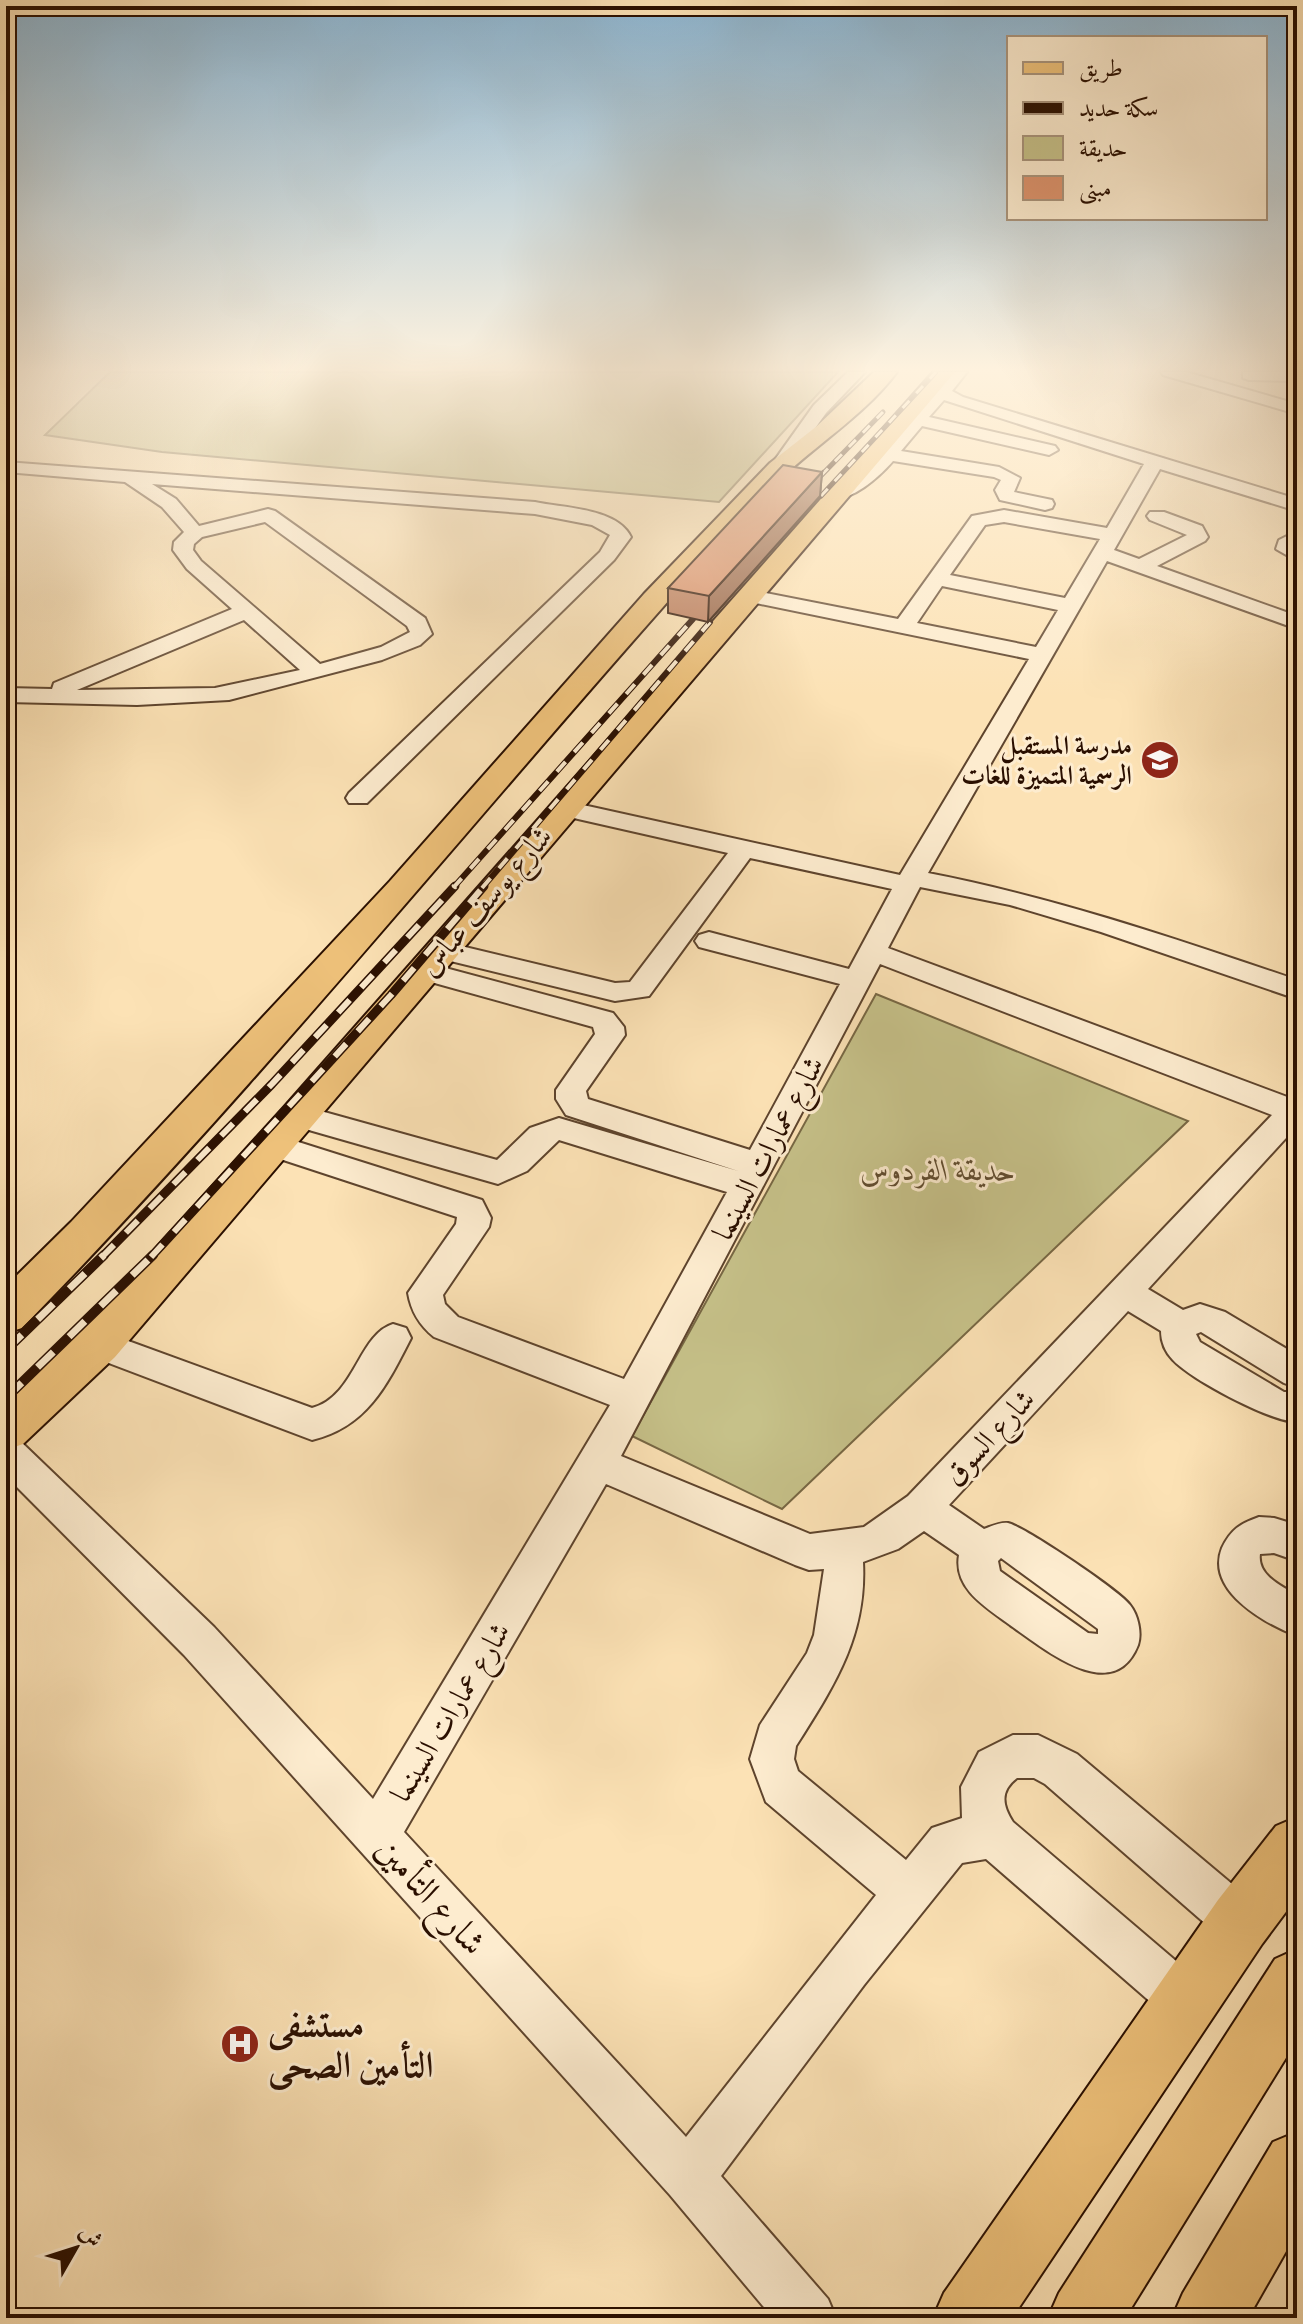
<svg xmlns="http://www.w3.org/2000/svg" width="1303" height="2324" font-family="'Sorts Mill Goudy',Amiri,serif">
<style>
.green{fill:#c6c189;stroke:#786844;stroke-width:2}
.lines{fill:none;stroke-linecap:round;stroke-linejoin:round}
.minor-casing{stroke:#5e442d;stroke-width:4}
.major-casing{stroke:#2a0f00;stroke-width:4}
.minor{fill:#fdeccf;fill-rule:evenodd}
.major{fill:#eec17a;fill-rule:evenodd}
.rail-far3-casing{stroke:#2a0f00;stroke-width:5}
.rail-far2-casing{stroke:#2a0f00;stroke-width:6}
.rail-far1-casing{stroke:#2a0f00;stroke-width:9}
.rail-casing{stroke:#2a0f00;stroke-width:10}
.rail-far3{stroke:#fdeccf;stroke-width:3;stroke-dasharray:10;stroke-linecap:butt}
.rail-far2{stroke:#fdeccf;stroke-width:4;stroke-dasharray:13;stroke-linecap:butt}
.rail-far1{stroke:#fdeccf;stroke-width:6;stroke-dasharray:17;stroke-linecap:butt}
.rail{stroke:#fdeccf;stroke-width:7;stroke-dasharray:22;stroke-linecap:butt}
.wall{fill:#be7e5e;stroke:#2a0f00;stroke-width:2}
.shaded-wall{fill:#9b674c;stroke:#2a0f00;stroke-width:2}
.building{fill:#dd936d;stroke:#2a0f00;stroke-width:2}
.labels{text-anchor:middle;stroke-width:6;stroke-linejoin:round;paint-order:stroke}
.far-poi-label{font-size:26px;font-weight:bold;fill:#2a0f00;stroke:#fdeccf;text-anchor:end}
.street-label{font-size:30px;fill:#2a0f00;stroke:#fdeccf}
.park-label{font-size:30px;font-style:italic;fill:#614d30;stroke:#fdeccf}
.near-street-label{font-size:36px;fill:#2a0f00;stroke:#fdeccf}
.near-poi-label{font-size:36px;font-weight:bold;fill:#2a0f00;stroke:#fdeccf;text-anchor:start}
</style>
<rect width="100%" height="100%" fill="#fce2b5"/>
<filter id="stains"><feTurbulence type="fractalNoise" baseFrequency=".0025" numOctaves="4"/><feColorMatrix values="0 0 0 0 .2 0 0 0 0 .09 0 0 0 0 .02 0 0 0 .5 -.17"/></filter>
<radialGradient id="worn" r=".72"><stop offset=".6" stop-color="#630" stop-opacity="0"/><stop offset="1" stop-color="#630" stop-opacity=".3"/></radialGradient>
<!-- green -->
<g class="green">
<polygon points="110,372 838,372 719,502 162,452 45,435"/>
<polygon points="876,994 1188,1121 782,1509 632,1436"/>
</g>
<g class="lines">
<!-- minor casing -->
<g class="minor-casing">
<g id="minor">
<polygon points="848,372 865,372 826,413 784,472 772,472 769,468 814,405"/>
<path d="M950,372H967L952,391L963,397L1297,499V511L1160,469L1114,550L1139,559L1187,535L1150,520L1147,516L1150,512H1164L1202,526L1208,537L1205,541L1157,566L1297,616V629L1107,561L928,873C1057,898 1173,938 1297,980V999L1101,932L1010,905L920,887L888,948L1290,1098L1297,1096V1126L1148,1289L1183,1310L1200,1304L1225,1312L1297,1355V1388L1284,1383L1201,1332L1196,1334L1200,1342L1284,1392H1297V1422C1271,1422 1190,1379 1173,1360C1165,1352 1161,1341 1161,1331L1128,1311L949,1505L984,1529C992,1526 1000,1522 1008,1523C1025,1527 1120,1591 1130,1605C1138,1615 1142,1633 1138,1645C1113,1708 1042,1647 1010,1625C987,1608 953,1589 959,1555L924,1531L898,1549L863,1562C867,1636 834,1686 796,1746L794,1759L798,1771L906,1860L932,1828L962,1818L961,1787L979,1752L1013,1735H1038L1077,1754L1257,1905L1264,1922L1257,1939L1240,1946L1223,1939L1045,1784L1034,1778H1017C1000,1791 1002,1805 1013,1822L1203,1984L1210,2001L1203,2018L1186,2025L1169,2018L986,1859L962,1863L864,1985L721,2176L828,2299L836,2318H773L670,2195L184,1655L6,1476V1435L19,1440L214,1627L373,1799L610,1405L434,1337C419,1325 411,1311 408,1293L456,1224L457,1217L262,1153L257,1145L262,1137L273,1134L482,1200L491,1218L489,1227L443,1295L445,1304L458,1317L624,1379L727,1192L559,1140L527,1171L498,1184L288,1124L283,1116L288,1108L299,1105L497,1160L530,1128L559,1118L738,1171L566,1115L556,1099V1090L595,1034L593,1027L413,977L409,971L413,965L423,962L613,1013L624,1027L625,1035L586,1091L588,1099L750,1150L840,984L699,947L695,941L699,935L709,932L849,969L892,889L750,858L649,996L615,1001L430,956L426,950L430,944L440,941L615,983L630,982L728,853L556,814L552,809L556,804L565,801L900,875L1029,659L751,602L741,596L751,590L898,619L972,516L1004,510L1107,528L1144,464L944,400L929,417L1055,446L1058,450L1049,455L922,426L901,451L999,467L1020,478L1014,492L1052,500L1054,504L1052,508L1045,510L1000,500L995,490L1001,480L994,477L893,461C880,476 851,503 829,498L827,494L829,490L867,469ZM1004,522L1100,539L1065,598L950,575L985,525ZM942,586L1058,610L1036,647L917,623ZM880,964L1272,1115L908,1496L864,1527L810,1534L621,1456ZM606,1484L795,1565L809,1570L824,1569L814,1635L807,1653L760,1725L750,1759L766,1802L876,1895L686,2137L404,1832ZM1001,1558L1098,1629V1634L1088,1633L1000,1571L998,1561Z"/>
<polygon points="1161,372 1186,372 1297,404 1297,414 1163,375"/>
<polygon points="1243,372 1297,372 1297,381 1249,380 1243,378"/>
<path d="M6,462L535,502C563,508 617,508 631,537L614,560L367,803H349L346,798L349,793L600,552L610,535L592,525L535,514L152,484L176,499L199,526L268,509L275,511L425,618L432,634L420,645L382,660L229,700L137,705L6,702V688L52,689L54,683L232,609L187,569L173,550L174,542L184,532L162,507L125,482L6,472ZM265,522L407,626L410,632L381,647L320,664L201,561L193,550L194,544L202,537ZM244,620L300,670L215,688L77,690Z"/>
<polygon points="1297,531 1297,561 1276,549 1279,540"/>
<path d="M393,1324L406,1328L411,1338C387,1385 367,1427 312,1440L85,1354L80,1344L85,1334L98,1330L312,1408C355,1397 358,1335 393,1324Z"/>
<path d="M1259,1517L1274,1518L1297,1525V1561L1274,1553L1260,1554C1257,1575 1281,1586 1297,1595V1636C1266,1624 1205,1591 1222,1548C1231,1529 1240,1524 1259,1517Z"/>
</g>
</g>
<!-- major casing -->
<g class="major-casing">
<g id="major">
<path d="M874,372H897C867,412 823,440 787,473C743,514 702,562 663,607C450,848 247,1098 22,1328L6,1333V1286L71,1222L390,881L644,594L770,463L817,426Z"/>
<polygon points="933,372 955,372 115,1357 23,1444 6,1450 6,1399 81,1331 285,1106"/>
<polygon points="1297,1817 1297,1897 1262,1944 1012,2318 933,2318 944,2293 1218,1900 1276,1826"/>
<polygon points="1297,1949 1297,2040 1125,2318 1048,2318 1059,2293 1275,1959"/>
<polygon points="1297,2132 1297,2232 1248,2318 1172,2318 1183,2293 1273,2142"/>
</g>
</g>
<!-- minor -->
<use href="#minor" class="minor"/>
<!-- major -->
<use href="#major" class="major"/>
<!-- rail-far3 casing -->
<g class="rail-far3-casing">
<g id="rail-far3">
<polyline points="807,490 883,412"/>
<polyline points="821,496 936,372"/>
</g>
</g>
<!-- rail-far2 casing -->
<g class="rail-far2-casing">
<g id="rail-far2">
<polyline points="453,888 693,619"/>
<polyline points="482,888 710,622"/>
</g>
</g>
<!-- rail-far1 casing -->
<g class="rail-far1-casing">
<g id="rail-far1">
<polyline points="102,1257 272,1084 455,886"/>
<polyline points="151,1257 391,995 484,886"/>
</g>
</g>
<!-- rail casing -->
<g class="rail-casing">
<g id="rail">
<polyline points="6,1350 104,1255"/>
<polyline points="6,1398 153,1255"/>
</g>
</g>
<!-- rail-far3 -->
<use href="#rail-far3" class="rail-far3"/>
<!-- rail-far2 -->
<use href="#rail-far2" class="rail-far2"/>
<!-- rail-far1 -->
<use href="#rail-far1" class="rail-far1"/>
<!-- rail -->
<use href="#rail" class="rail"/>
</g>
<!-- wall -->
<polygon class="wall" points="822,472 820,496 708,622 668,613 668,588"/>
<!-- shaded-wall -->
<polygon class="shaded-wall" points="822,472 820,496 708,622 709,596"/>
<!-- building -->
<polygon class="building" points="783,465 822,472 709,596 668,588"/>
<!-- sky -->
<linearGradient id="sky" x2="0" y2="1"><stop stop-color="#8cb7d5"/><stop offset="0.53" stop-color="#fef2de"/><stop offset="1" stop-color="#fef2de" stop-opacity="0"/></linearGradient>
<rect width="1303" height="697" fill="url(#sky)"/>
<!-- icons -->
<defs>
<g id="school-disc" transform="scale(2)"><circle r="9.5" fill="#8f2418" stroke="#fdeccf"/><path d="M0-5L7-2L0 1L-7-2ZM-4 1L0 2.5L4 1V4Q0 6-4 4Z" fill="#fff"/></g>
<g id="hospital-disc" transform="scale(2)"><circle r="9.5" fill="#8f2418" stroke="#fdeccf"/><path d="M-5-5h3v3.5h4V-5h3V5h-3V1.5h-4V5h-3Z" fill="#fff"/></g>
</defs>
<g fill-rule="evenodd">
<use href="#school-disc" x="1160" y="760"/>
<use href="#hospital-disc" x="240" y="2044"/>
</g>
<g class="labels">
<!-- far-poi labels -->
<g class="far-poi-label">
<text x="1132" y="754">مدرسة المستقبل<tspan x="1132" dy="30">الرسمية المتميزة للغات</tspan></text>
</g>
<!-- street labels -->
<g class="street-label">
<text transform="translate(485 901) rotate(-49)" y="10">شارع يوسف عباس</text>
<text transform="translate(768 1148) rotate(-62)" y="10">شارع عمارات السينما</text>
<text transform="translate(989 1437) rotate(-47)" y="10">شارع السوق</text>
<text transform="translate(450 1712) rotate(-59)" y="10">شارع عمارات السينما</text>
</g>
<!-- park labels -->
<g class="park-label">
<text x="938" y="1180">حديقة الفردوس</text>
</g>
<!-- near-street labels -->
<g class="near-street-label">
<text transform="translate(432 1895) rotate(48)" y="13">شارع التأمين</text>
</g>
<!-- near-poi labels -->
<g class="near-poi-label">
<text x="268" y="2036">مستشفى<tspan x="268" dy="41">التأمين الصحى</tspan></text>
</g>
</g>
<!-- margin -->
<rect width="1303" height="2324" fill="none" stroke="#fce2b5" stroke-width="32"/>
<rect x="8" y="8" width="1287" height="2308" fill="none" stroke="#2a0f00" stroke-width="4"/>
<rect x="16" y="16" width="1271" height="2292" fill="none" stroke="#2a0f00" stroke-width="2"/>
<!-- legend -->
<rect x="1007" y="36" width="260" height="184" fill="#fdeccf" stroke="#a9947c" stroke-width="2"/>
<rect x="1023" y="62" width="40" height="12" fill="#eec17a" stroke="#a9947c" stroke-width="2"/>
<text x="1079" y="76" font-size="24" fill="#2a0f00">طريق</text>
<rect x="1023" y="102" width="40" height="12" fill="#2a0f00" stroke="#a9947c" stroke-width="2"/>
<text x="1079" y="116" font-size="24" fill="#2a0f00">سكة حديد</text>
<rect x="1023" y="136" width="40" height="24" fill="#c6c189" stroke="#a9947c" stroke-width="2"/>
<text x="1079" y="156" font-size="24" fill="#2a0f00">حديقة</text>
<rect x="1023" y="176" width="40" height="24" fill="#dd936d" stroke="#a9947c" stroke-width="2"/>
<text x="1079" y="196" font-size="24" fill="#2a0f00">مبنى</text>
<!-- north arrow -->
<g transform="translate(76 2248) rotate(51)" stroke="#fdeccf" stroke-width="6" paint-order="stroke">
<path d="M0-6L14 30L0 20L-14 30Z" fill="#2a0f00"/>
<text y="-12" font-size="22" font-weight="bold" text-anchor="middle" fill="#2a0f00">ش</text>
</g>
<rect width="100%" height="100%" filter="url(#stains)"/>
<rect width="100%" height="100%" fill="url(#worn)"/>
</svg>
